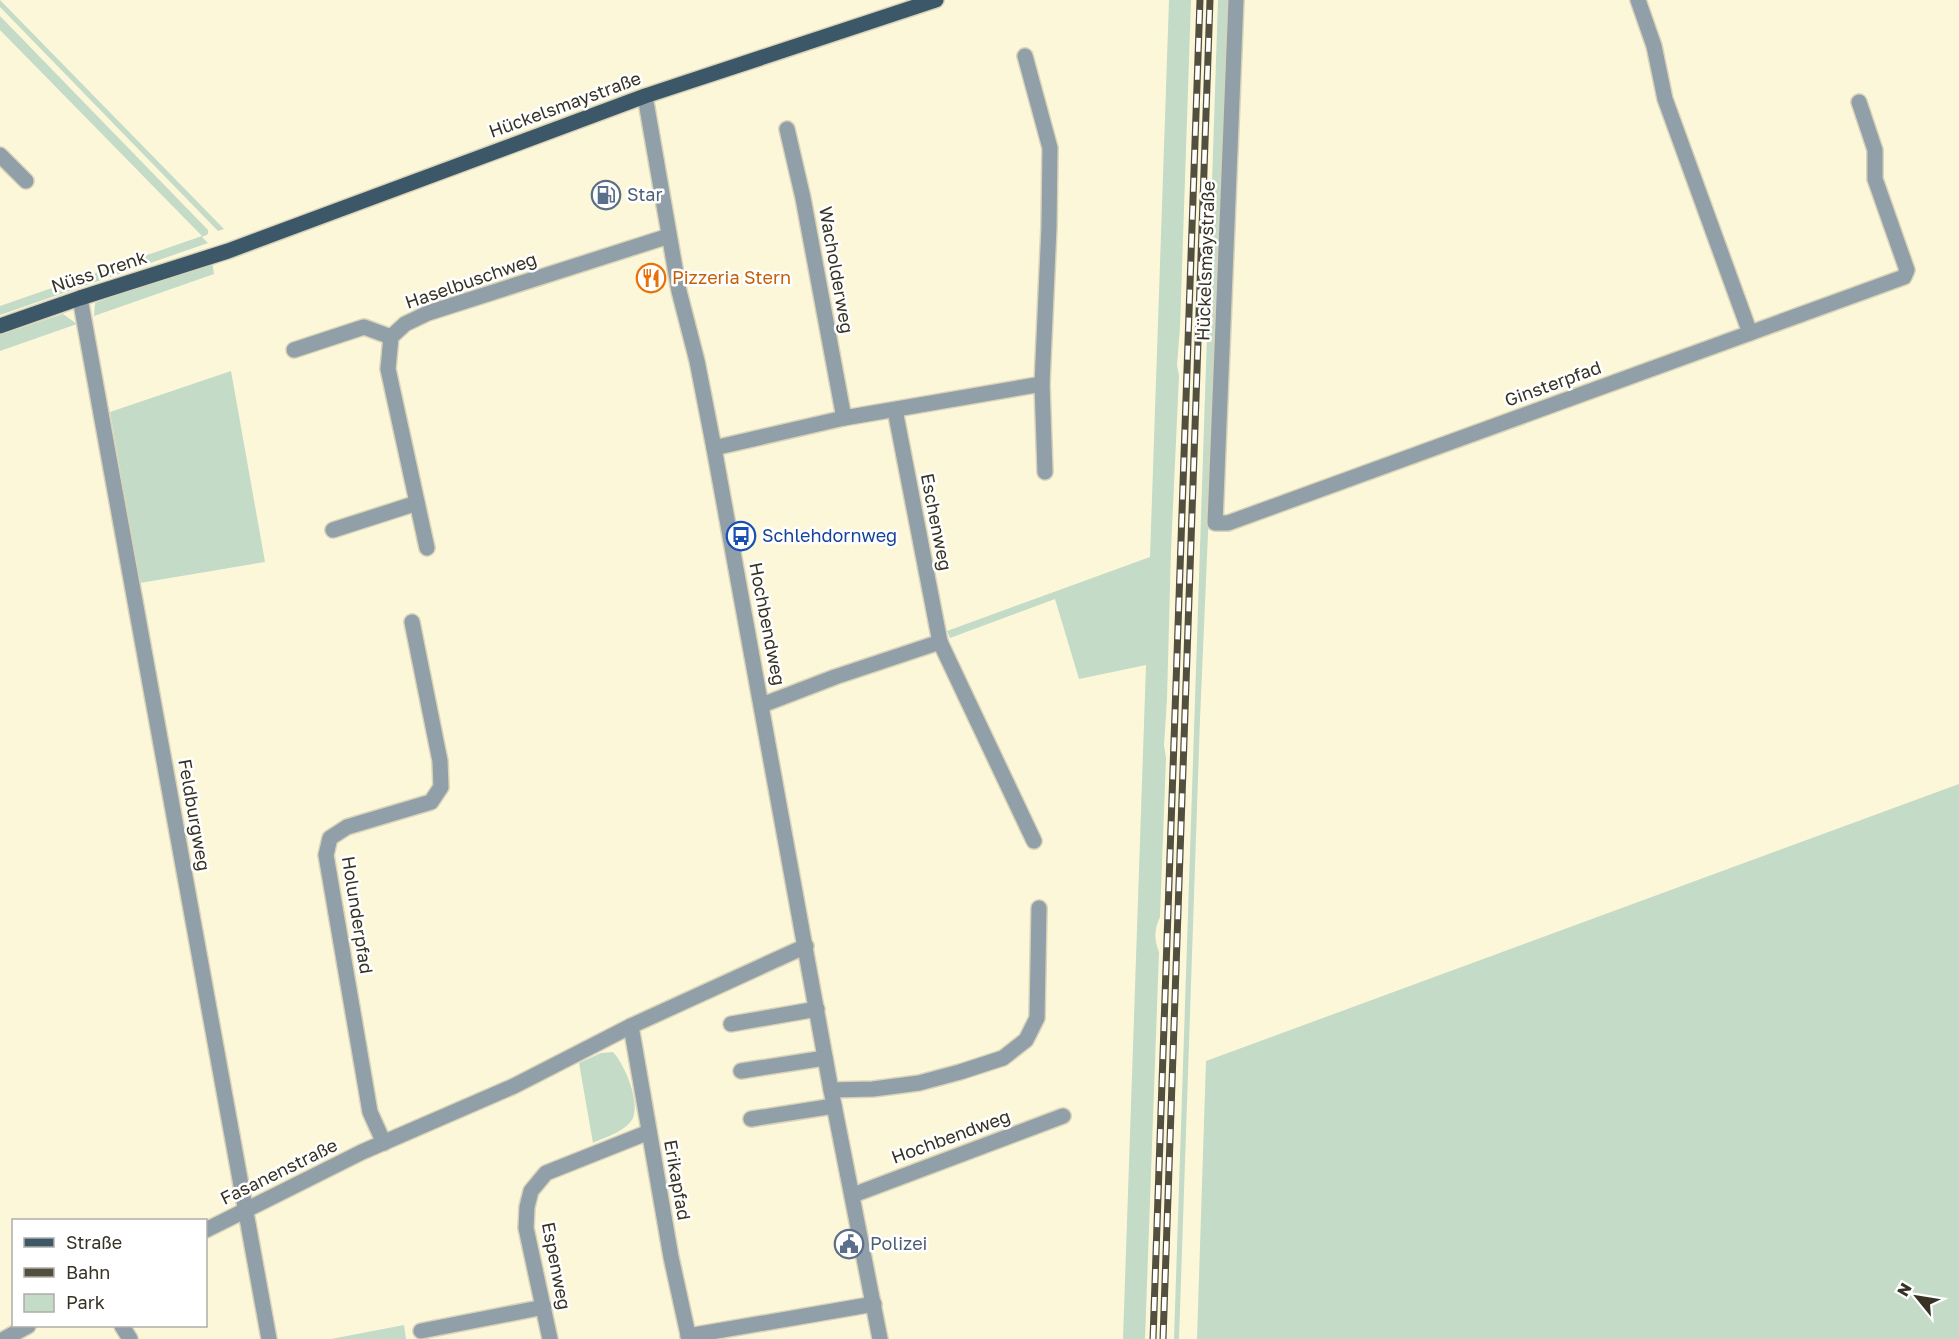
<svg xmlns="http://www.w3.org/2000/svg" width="1959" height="1339" font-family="'Golos Text',sans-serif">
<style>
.green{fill:#c3dbc7}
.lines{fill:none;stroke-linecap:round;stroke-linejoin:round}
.minor-casing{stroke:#d9d4b9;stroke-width:18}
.major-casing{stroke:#d9d4b9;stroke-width:18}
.minor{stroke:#909fa8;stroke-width:15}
.major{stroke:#3c5868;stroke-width:15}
.rail-casing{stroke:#524f3f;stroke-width:7}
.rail{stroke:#fff;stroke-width:4.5;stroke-dasharray:14;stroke-linecap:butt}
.labels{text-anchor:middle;stroke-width:5;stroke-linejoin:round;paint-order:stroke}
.street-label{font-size:18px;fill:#363325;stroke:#fff}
.service-label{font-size:18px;fill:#4e5e75;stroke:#fff;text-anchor:start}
.food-label{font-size:18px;fill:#c56008;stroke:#fff;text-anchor:start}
.transit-label{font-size:18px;fill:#164399;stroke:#fff;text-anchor:start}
</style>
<rect width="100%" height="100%" fill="#fdf7d9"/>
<!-- green -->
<g class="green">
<polygon points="0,0 224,229 218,231 0,7"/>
<path d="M1169,0H1191L1180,328L1177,365L1179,376L1171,550L1167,699L1164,745L1166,758L1160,917C1154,930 1154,939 1159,952L1145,1339H1123L1146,665L1079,679L1055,599L950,638L947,631L1150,557Z"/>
<polygon points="1218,0 1231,0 1200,719 1179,1339 1174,1339"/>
<polygon points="0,16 208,230 208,234 202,237 208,243 0,315 0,306 202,236 0,30"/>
<polygon points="212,261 214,274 94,316 95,303"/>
<polygon points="63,314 77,324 0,351 0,335"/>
<polygon points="231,371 265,562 140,583 110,412"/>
<polygon points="1959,784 1959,1339 1197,1339 1206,1061"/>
<path d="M613,1052C625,1065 640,1101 633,1118C627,1131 605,1137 593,1143L579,1063L601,1053Z"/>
<polygon points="404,1325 406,1339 331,1339"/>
</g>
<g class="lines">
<!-- minor casing -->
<g class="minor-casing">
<g id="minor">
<polyline points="1236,0 1215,523 1228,523 1904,277 1907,270 1875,179 1875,150 1859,102"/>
<polyline points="1638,0 1654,46 1665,99 1750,333"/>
<polyline points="1025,56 1050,148 1049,227 1042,384"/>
<polyline points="645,96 679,291 697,361 714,448 831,1090 880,1339"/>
<polyline points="787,129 803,198 844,418"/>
<polyline points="0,155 26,181"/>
<polyline points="80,298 269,1339"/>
<polyline points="294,350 364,327 391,337"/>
<polyline points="895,410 940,642"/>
<polyline points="714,448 844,418 1042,384 1045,472"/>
<polyline points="333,530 417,503"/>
<polyline points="427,548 388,369 391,337 405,324 428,313 669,236"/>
<polyline points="762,705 835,677 940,642 1034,841"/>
<polyline points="731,1024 817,1009"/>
<polyline points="631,1026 671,1257 689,1339"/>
<polyline points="741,1071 825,1058"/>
<polyline points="831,1090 873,1089 919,1083 960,1072 1003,1058 1026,1040 1037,1018 1039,908"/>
<polyline points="751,1119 834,1106"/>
<polyline points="384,1143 370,1112 326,855 330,838 347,827 431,802 441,787 440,761 412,622"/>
<polyline points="853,1195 1063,1116"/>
<polyline points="206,1230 362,1152 514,1086 631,1026 806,946"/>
<polyline points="122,1326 130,1339"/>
<polyline points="421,1331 544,1307"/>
<polyline points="688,1336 874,1304"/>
<polyline points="4,1339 28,1326"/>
<polyline points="550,1339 526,1228 527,1207 531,1191 546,1173 649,1132"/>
</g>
</g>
<!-- major casing -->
<g class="major-casing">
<polyline id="major" points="0,326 80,298 228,251 645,96 936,0"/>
</g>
<!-- minor -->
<use href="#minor" class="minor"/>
<!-- major -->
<use href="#major" class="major"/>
<!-- rail casing -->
<g class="rail-casing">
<g id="rail">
<polyline points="1153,1339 1200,0"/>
<polyline points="1163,1339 1210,0"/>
</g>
</g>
<!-- rail -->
<use href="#rail" class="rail"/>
</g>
<!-- icons -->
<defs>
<g id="fuel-ring" transform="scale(1.5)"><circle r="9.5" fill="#fff" stroke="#5c6f8a" stroke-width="1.5"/><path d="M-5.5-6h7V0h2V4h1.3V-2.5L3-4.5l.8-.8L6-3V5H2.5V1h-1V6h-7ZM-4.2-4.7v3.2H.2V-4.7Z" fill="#5c6f8a"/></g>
<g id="restaurant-ring" transform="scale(1.5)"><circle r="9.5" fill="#fff" stroke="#e8710a" stroke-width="1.5"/><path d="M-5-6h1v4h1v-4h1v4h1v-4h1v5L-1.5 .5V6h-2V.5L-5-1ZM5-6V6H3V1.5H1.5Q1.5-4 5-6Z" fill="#e8710a"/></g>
<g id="bus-ring" transform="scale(1.5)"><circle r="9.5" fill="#fff" stroke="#1a4fb4" stroke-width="1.5"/><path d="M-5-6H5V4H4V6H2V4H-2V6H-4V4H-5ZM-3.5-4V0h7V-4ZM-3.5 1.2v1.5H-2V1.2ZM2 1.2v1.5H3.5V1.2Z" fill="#1a4fb4"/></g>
<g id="civic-ring" transform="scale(1.5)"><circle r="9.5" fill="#fff" stroke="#5c6f8a" stroke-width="1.5"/><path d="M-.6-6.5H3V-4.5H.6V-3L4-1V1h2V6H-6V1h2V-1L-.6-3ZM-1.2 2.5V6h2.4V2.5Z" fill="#5c6f8a"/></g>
</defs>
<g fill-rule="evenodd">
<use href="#fuel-ring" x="606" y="195"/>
<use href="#restaurant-ring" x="651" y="278"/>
<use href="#bus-ring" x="741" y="536"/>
<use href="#civic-ring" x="849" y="1244"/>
</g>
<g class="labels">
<!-- street labels -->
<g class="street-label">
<text transform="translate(565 105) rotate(-20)" y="6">Hückelsmaystraße</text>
<text transform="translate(1206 261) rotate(-88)" y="6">Hückelsmaystraße</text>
<text transform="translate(836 270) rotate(80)" y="6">Wacholderweg</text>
<text transform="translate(99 272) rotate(-18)" y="6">Nüss Drenk</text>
<text transform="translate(471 281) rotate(-19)" y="6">Haselbuschweg</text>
<text transform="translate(1553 384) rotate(-20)" y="6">Ginsterpfad</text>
<text transform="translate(936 522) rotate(79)" y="6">Eschenweg</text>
<text transform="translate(767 624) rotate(79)" y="6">Hochbendweg</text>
<text transform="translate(194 815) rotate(80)" y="6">Feldburgweg</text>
<text transform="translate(357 915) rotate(81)" y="6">Holunderpfad</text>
<text transform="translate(951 1137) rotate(-20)" y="6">Hochbendweg</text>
<text transform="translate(279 1172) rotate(-26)" y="6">Fasanenstraße</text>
<text transform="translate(677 1180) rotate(80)" y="6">Erikapfad</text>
<text transform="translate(556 1266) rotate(79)" y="6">Espenweg</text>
</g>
<!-- service labels -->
<g class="service-label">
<text x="627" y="201">Star</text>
<text x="870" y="1250">Polizei</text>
</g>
<!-- food labels -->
<g class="food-label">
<text x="672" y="284">Pizzeria Stern</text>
</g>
<!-- transit labels -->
<g class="transit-label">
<text x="762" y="542">Schlehdornweg</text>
</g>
</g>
<!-- legend -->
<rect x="12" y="1219" width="195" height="108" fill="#ffffff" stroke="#afada8" stroke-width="1.5"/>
<rect x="24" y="1238" width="30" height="9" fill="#3c5868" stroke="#afada8" stroke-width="1.5"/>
<text x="66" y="1249" font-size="18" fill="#363325">Straße</text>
<rect x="24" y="1268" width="30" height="9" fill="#524f3f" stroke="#afada8" stroke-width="1.5"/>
<text x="66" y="1279" font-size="18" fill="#363325">Bahn</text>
<rect x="24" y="1294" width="30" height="18" fill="#c3dbc7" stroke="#afada8" stroke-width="1.5"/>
<text x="66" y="1309" font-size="18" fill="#363325">Park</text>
<!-- north arrow -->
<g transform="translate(1917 1297) rotate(300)" stroke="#ffffff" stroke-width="4.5" paint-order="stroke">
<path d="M0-4.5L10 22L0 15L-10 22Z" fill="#363325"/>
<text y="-9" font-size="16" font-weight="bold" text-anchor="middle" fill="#363325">N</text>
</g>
</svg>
